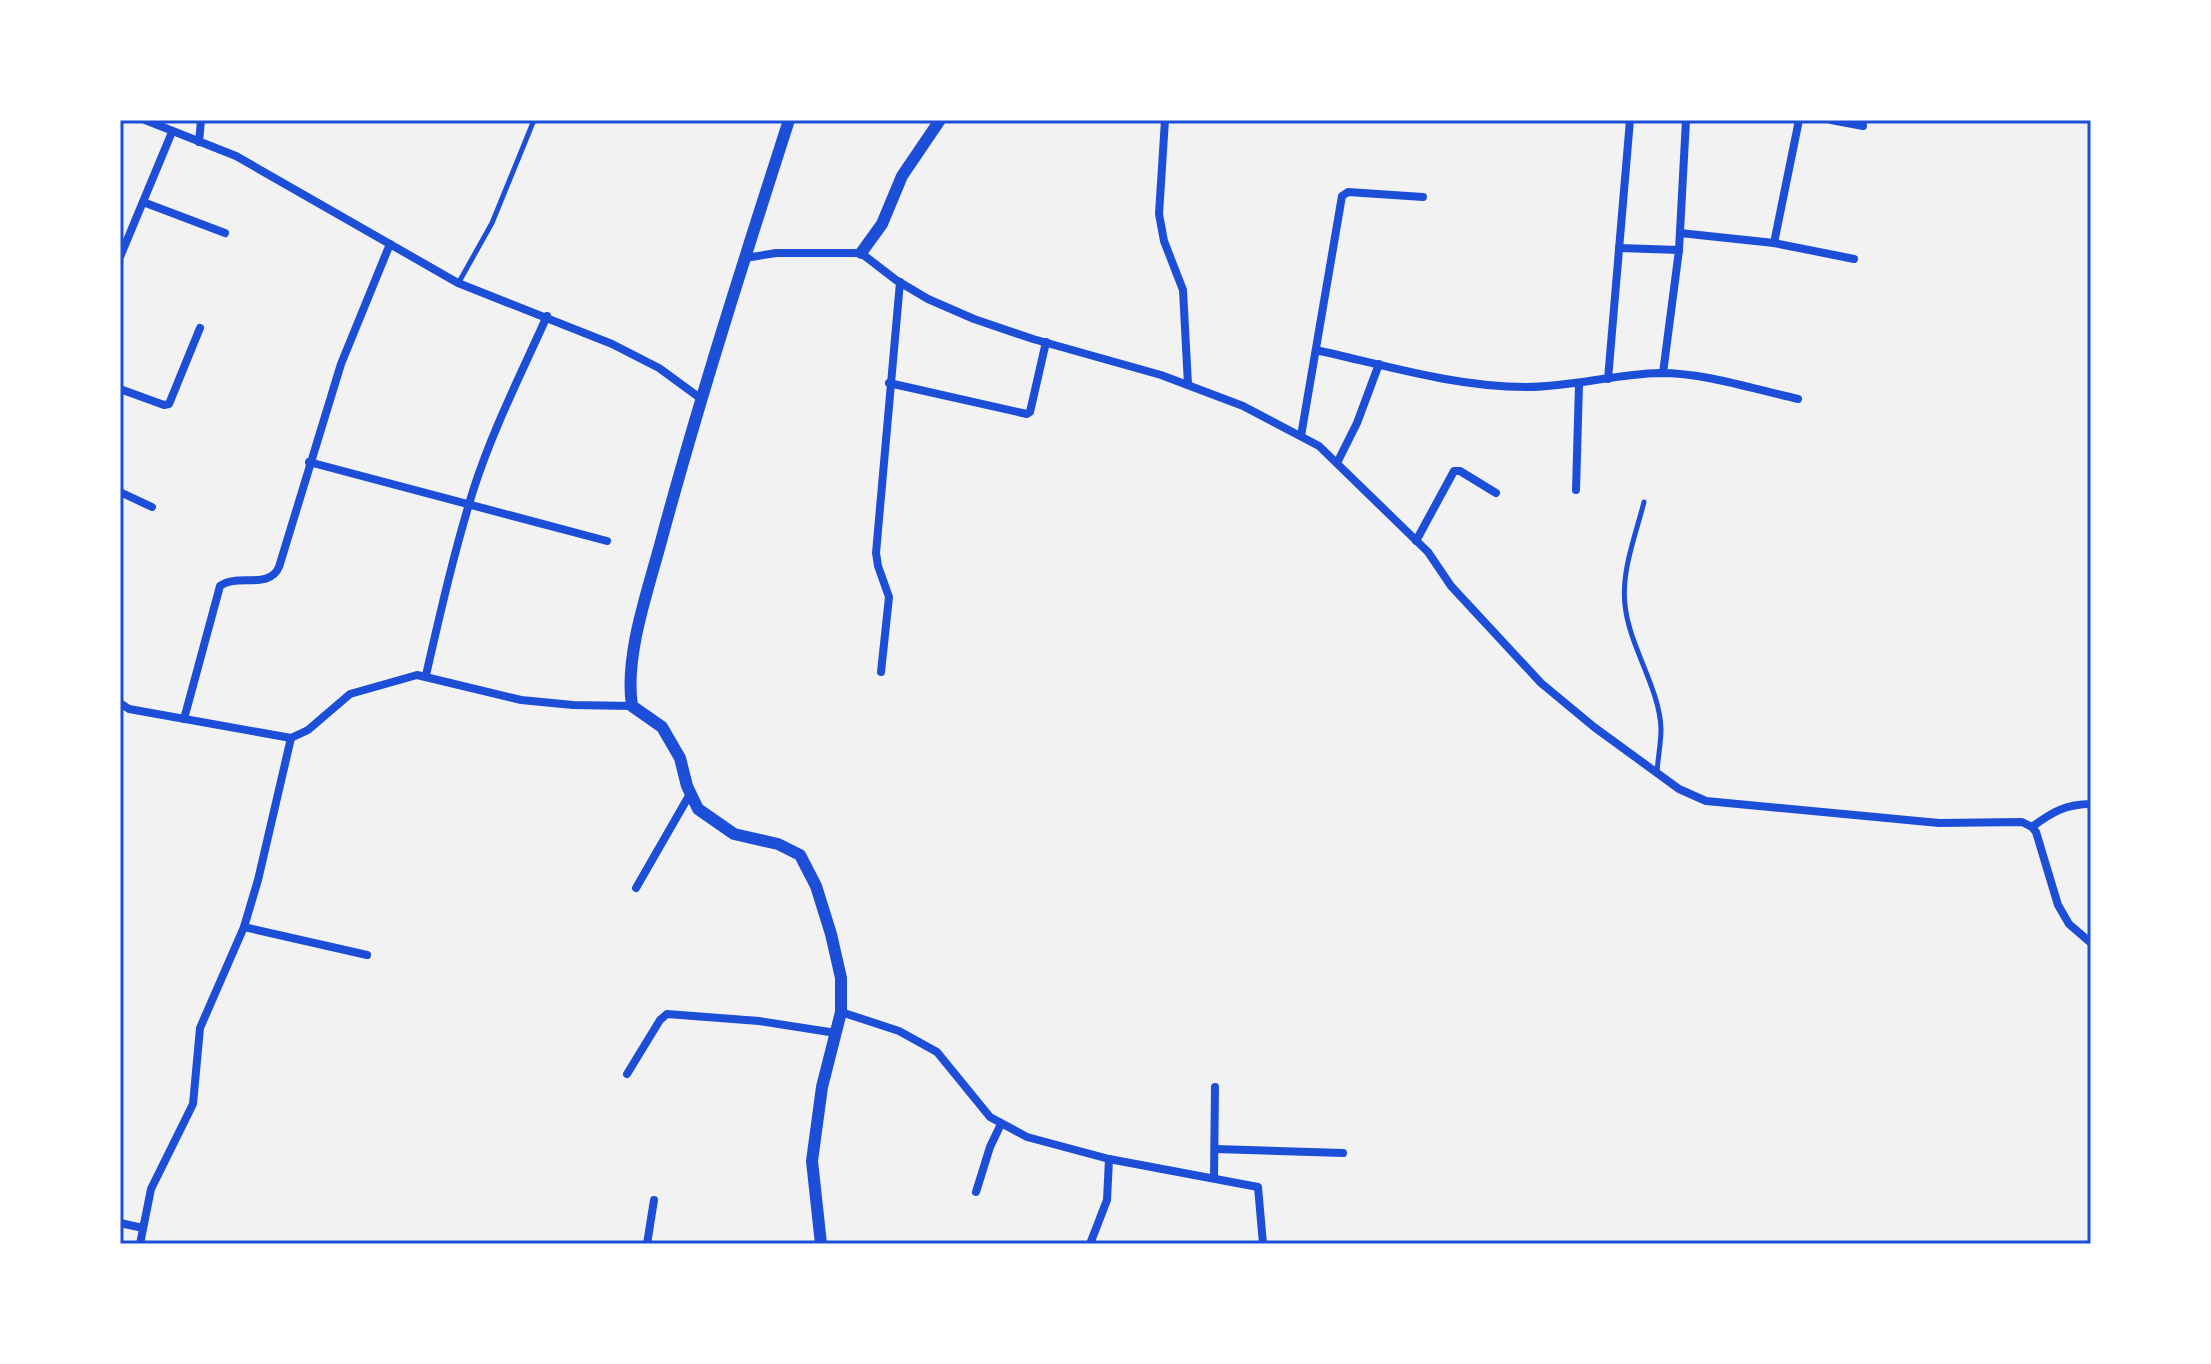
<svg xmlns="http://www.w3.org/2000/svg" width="2211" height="1364" font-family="'Space Grotesk',sans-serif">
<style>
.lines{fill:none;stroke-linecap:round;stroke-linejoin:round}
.service{stroke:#1d4ed8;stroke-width:5}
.minor{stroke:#1d4ed8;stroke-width:8}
.tertiary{stroke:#1d4ed8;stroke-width:12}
.neatline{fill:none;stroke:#1d4ed8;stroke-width:3}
</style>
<rect width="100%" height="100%" fill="#f2f2f2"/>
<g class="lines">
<!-- service -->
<g class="service">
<polyline points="459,282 492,223 534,120"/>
<path d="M1644,502C1636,534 1621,571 1625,605C1629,646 1660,689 1661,729C1661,743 1658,757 1657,772"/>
</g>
<!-- minor -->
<g class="minor">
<polyline points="145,120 236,156 458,283 612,344 659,368 700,398"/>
<polyline points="1165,120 1159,214 1164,241 1183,290 1188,385"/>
<polyline points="1831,120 1863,126"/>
<polyline points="199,142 201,120"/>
<polyline points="143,202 225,233"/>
<polyline points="1680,233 1774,243 1854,259"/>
<polyline points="1774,243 1799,120"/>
<polyline points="1619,248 1679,250"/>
<polyline points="120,257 172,132"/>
<polyline points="745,258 776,253 861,253 896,280 928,299 974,319 1033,339 1161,375 1243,406 1319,446 1428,552 1451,586 1541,683 1594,727 1679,789 1706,801 1939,823 2022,822 2032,827 2036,832 2058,905 2069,924 2091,943"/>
<path d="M1316,350C1384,365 1455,387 1526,387C1571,387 1615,374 1660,373C1706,373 1753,389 1798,399"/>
<polyline points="1663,373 1679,250 1686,120"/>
<polyline points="1608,379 1630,120"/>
<polyline points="889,383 1027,414 1030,412 1046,342"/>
<polyline points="120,389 164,405 169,404 200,328"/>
<polyline points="1301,436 1342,196 1348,192 1423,197"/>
<polyline points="309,462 607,541"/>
<polyline points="1337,463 1357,423 1379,364"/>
<polyline points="1576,490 1579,384"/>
<polyline points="120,492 152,507"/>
<polyline points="1416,541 1454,471 1460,471 1496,493"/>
<polyline points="881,672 889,597 878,566 876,553 900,282"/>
<path d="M426,675C440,614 454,552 473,491C492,431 521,374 547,316"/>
<polyline points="120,703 129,709 291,738 308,730 350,694 417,675 521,700 573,705 632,706"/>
<path d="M184,719L220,586C237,573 269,590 279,567L341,364L390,244"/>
<path d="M2032,827C2052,812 2066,804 2091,804"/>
<polyline points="636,888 690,794"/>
<polyline points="244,927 367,955"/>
<polyline points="841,1012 899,1031 937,1052 990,1117 1027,1137 1109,1159 1258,1187 1263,1244"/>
<polyline points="627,1074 660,1020 667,1014 759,1021 836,1033"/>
<polyline points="1215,1149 1343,1153"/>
<polyline points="1214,1178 1215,1087"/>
<polyline points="976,1192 990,1147 1001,1124"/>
<polyline points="120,1223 143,1228"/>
<polyline points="140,1244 151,1189 193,1104 200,1028 244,927 258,880 291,738"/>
<polyline points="647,1244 654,1200"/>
<polyline points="1090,1244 1107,1200 1109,1159"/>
</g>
<!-- tertiary -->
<g class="tertiary">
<path d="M789,120C745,257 701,394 663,534C650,585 624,653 632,706L662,727L680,758L687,786L698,809L734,834L778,844L800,855L816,886L831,934L841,978V1012L822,1087L812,1161L821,1244"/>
<polyline points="861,253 882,224 902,176 940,120"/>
</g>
</g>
<!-- border -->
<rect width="2211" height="1364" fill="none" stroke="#ffffff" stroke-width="244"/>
<rect x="122" y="122" width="1967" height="1120" class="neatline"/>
</svg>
